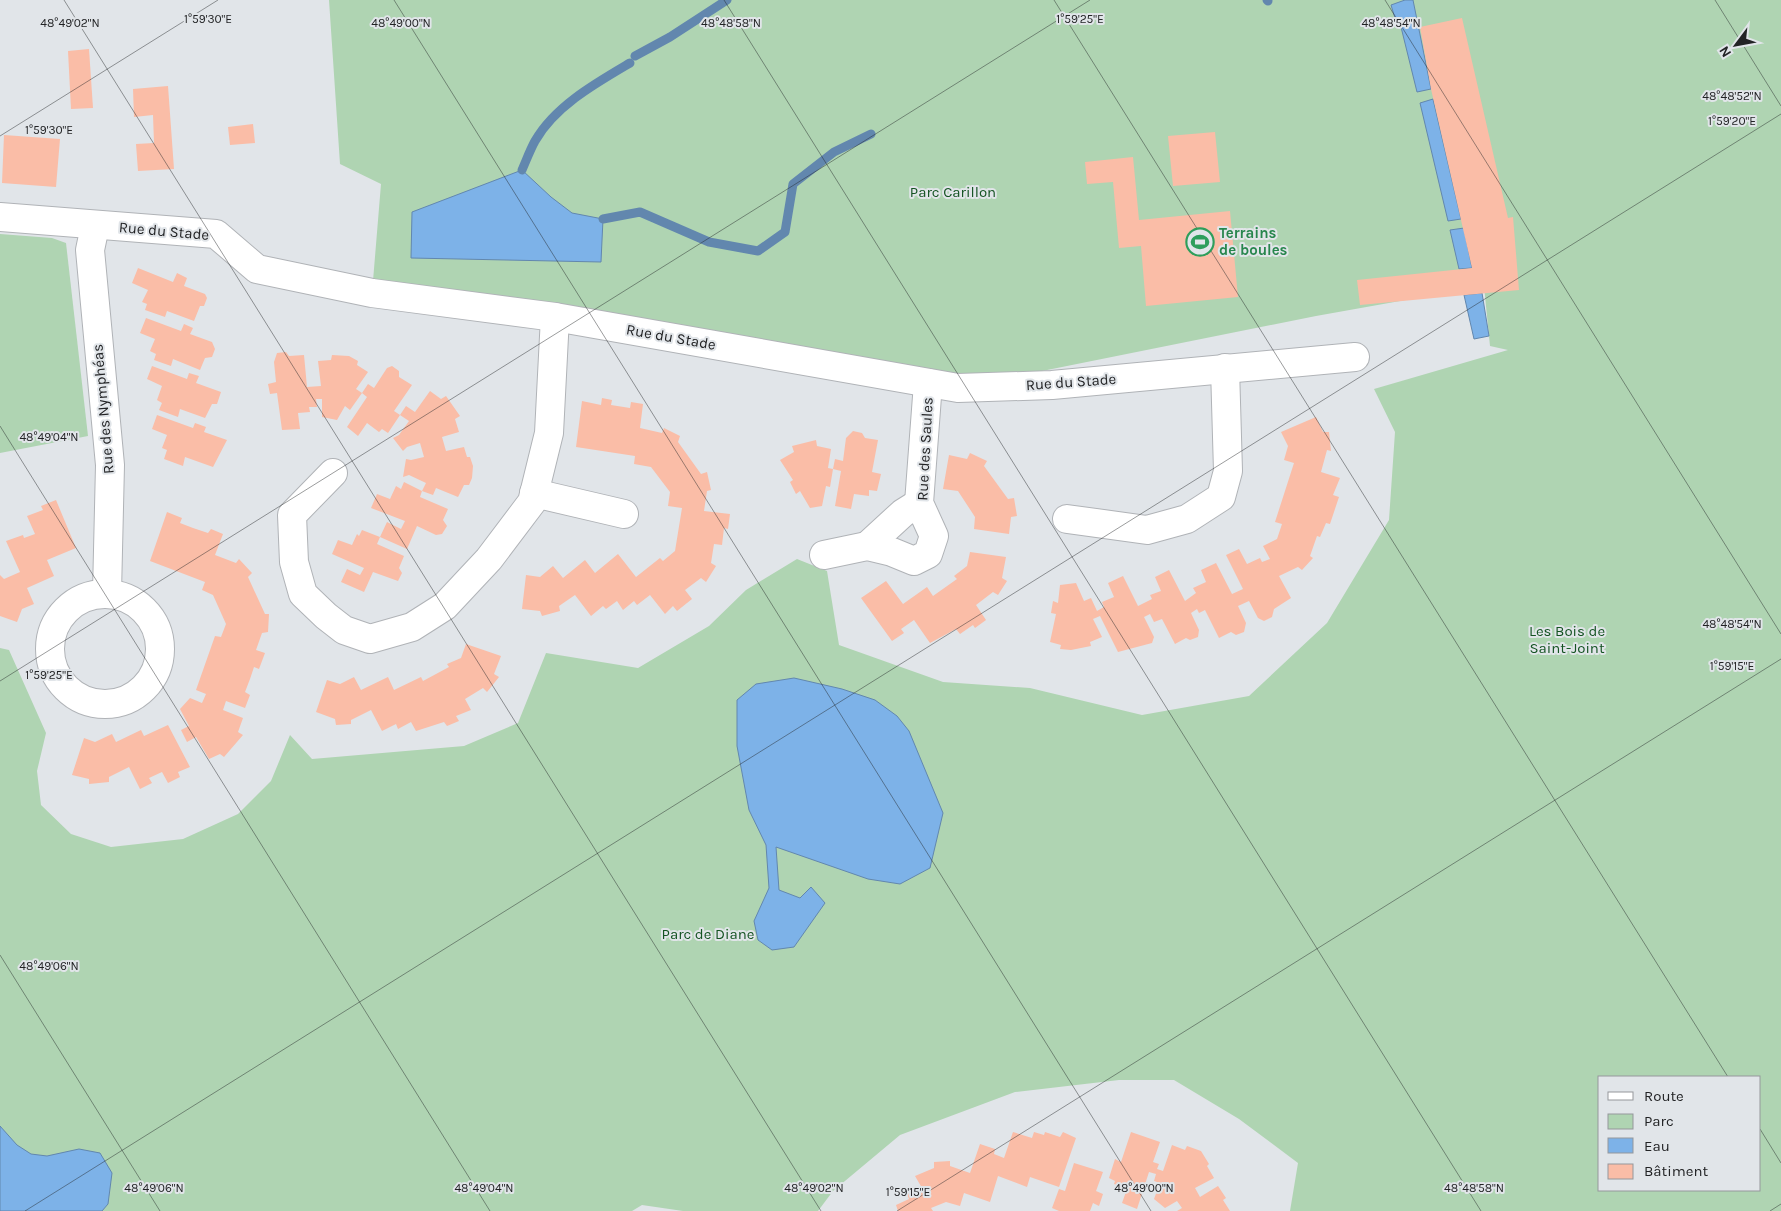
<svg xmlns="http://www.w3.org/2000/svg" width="1781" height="1211" font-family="Karla,sans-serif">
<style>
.green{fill:#afd4b2;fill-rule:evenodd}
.water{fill:#7db2e8;stroke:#6287ae}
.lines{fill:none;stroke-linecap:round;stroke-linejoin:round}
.stream{stroke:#6287ae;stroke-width:9}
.building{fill:#fabda7}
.minor-casing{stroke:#b0b3b7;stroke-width:30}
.minor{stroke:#fff;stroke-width:28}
.ticks{fill:none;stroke:#222325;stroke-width:1;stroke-opacity:0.45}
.labels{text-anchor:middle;stroke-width:4;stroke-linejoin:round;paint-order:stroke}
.park-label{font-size:15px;fill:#145322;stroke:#e1e5e9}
.street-label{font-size:15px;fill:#222325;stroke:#e1e5e9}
.leisure-label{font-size:15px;font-weight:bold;fill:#27864d;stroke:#e1e5e9;text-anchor:start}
.ticks-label{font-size:12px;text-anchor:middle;fill:#222325;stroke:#e1e5e9;stroke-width:4;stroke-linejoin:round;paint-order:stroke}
</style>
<rect width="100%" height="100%" fill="#e1e5e9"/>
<!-- green -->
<g class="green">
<path d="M329,0H1781V1211H1290L1298,1163L1239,1119L1174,1080H1119L1015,1092L900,1135L833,1191L818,1211H683L642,1205L632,1211H0V648L9,650L46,733L37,771L41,805L71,834L111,847L183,839L238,814L271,781L290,735L312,759L464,746L518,723L546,653L638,668L709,626L746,590L797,559L827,571L839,645L943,682L1030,688L1142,715L1249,696L1327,623L1389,520L1395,432L1374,389L1508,350L1490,346L1484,286L1316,316L958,388L372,293L381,184L340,164ZM1600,1077H1760V1190H1600Z"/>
<polygon points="0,234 52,238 66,243 88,436 0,453"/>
</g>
<!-- water -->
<g class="water">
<polygon points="1405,0 1413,0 1431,89 1417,92 1401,27 1398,28 1391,5"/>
<polygon points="1433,99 1461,219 1448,221 1420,103"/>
<polygon points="522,170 551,197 572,213 603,219 601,262 411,258 412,212"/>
<polygon points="1464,228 1472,268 1459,269 1450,230"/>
<polygon points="1482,293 1489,336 1474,339 1464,295"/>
<polygon points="794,678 842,689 875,700 897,716 909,731 943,813 930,868 900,884 868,879 776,847 779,890 800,898 811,887 825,903 794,947 772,950 758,940 754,921 769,888 766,845 749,810 737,746 737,700 756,684"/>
<polygon points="0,1126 17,1145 31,1154 47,1156 79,1149 100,1153 112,1173 108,1204 102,1211 0,1211"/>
</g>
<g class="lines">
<!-- stream -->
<g class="stream">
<polyline points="1267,0 1268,1"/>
<polyline points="635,56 670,37 727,0"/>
<path d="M522,170C526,161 530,150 535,141C555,106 596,83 630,63"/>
<polyline points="603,219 640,212 709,242 758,251 785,232 793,184 834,152 871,134"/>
</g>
</g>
<!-- building -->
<g class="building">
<polygon points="1462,18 1508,218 1513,217 1519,290 1360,305 1357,280 1472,268 1431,89 1420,27"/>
<polygon points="89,49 93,108 71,109 68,51"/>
<polygon points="168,86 174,169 138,171 136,144 154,143 153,115 134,117 133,89"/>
<polygon points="253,124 255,143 230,145 228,127"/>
<polygon points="1215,132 1220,182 1173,186 1168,136"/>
<polygon points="4,135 60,139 56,187 2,183"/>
<polygon points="1133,157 1139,220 1230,211 1238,297 1146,306 1141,246 1119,248 1113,182 1087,184 1085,162"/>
<polygon points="138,268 173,282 177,273 187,278 184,286 205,294 207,298 204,306 200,306 194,321 167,311 165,317 145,310 147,304 142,302 148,290 132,283"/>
<polygon points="146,318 181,331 184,324 193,328 190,334 212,342 215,349 212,357 205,358 200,370 173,359 171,366 154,360 156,354 150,351 155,339 140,333"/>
<polygon points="286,352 289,356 304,355 307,387 321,386 318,361 331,360 332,355 349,356 358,361 357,365 368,372 356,389 362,393 368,384 374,388 387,368 392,366 399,371 399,377 412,385 394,411 400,415 388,433 382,429 379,432 367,423 358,436 347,427 367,397 362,393 350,410 345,406 337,420 322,417 322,399 316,399 317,407 309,407 310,412 298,413 300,429 282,430 277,393 270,394 268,384 276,382 274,362 277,353"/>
<polygon points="152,366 187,379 189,373 199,376 196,383 221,392 217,404 212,404 205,418 180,409 178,417 159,410 162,403 157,400 162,386 147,379"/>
<polygon points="430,391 441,399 446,396 460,416 455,419 459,432 442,437 446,451 464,447 467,457 470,457 473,466 472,478 469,485 464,485 458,497 436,488 433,495 422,491 420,497 448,509 443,520 447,526 442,534 436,535 417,526 407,549 380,537 387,522 401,529 405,521 371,508 377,494 390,499 396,486 401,489 404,482 422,491 426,483 409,475 403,477 406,459 411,460 424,457 420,443 407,447 403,451 393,438 399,435 409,421 400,415 406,406 415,412"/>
<polygon points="602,398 612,400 611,405 630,408 631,402 643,404 640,428 662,433 664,428 680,436 678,442 701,474 707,472 711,490 707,491 704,511 730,514 728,529 724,528 722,545 714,544 711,563 716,566 706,582 701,578 685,590 692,599 677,611 673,606 665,614 650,595 637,605 634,601 623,610 617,601 606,609 603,606 591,616 575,595 559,606 560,611 542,616 540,611 522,609 526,575 540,577 553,566 563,578 585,560 595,573 618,554 636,577 660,558 663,561 675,551 682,508 668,506 670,492 651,467 634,464 635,456 576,447 582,401 601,405"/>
<polygon points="157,415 193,428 195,423 206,427 204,432 227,440 213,467 185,457 183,466 164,459 167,450 162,448 167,435 152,429"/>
<polygon points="1316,417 1323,432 1329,432 1331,451 1327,450 1321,472 1340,478 1333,495 1339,497 1330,524 1326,523 1320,537 1317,536 1310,556 1313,558 1302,570 1298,567 1279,576 1291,598 1274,609 1272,617 1264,621 1258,618 1249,601 1238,606 1246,623 1244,632 1236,635 1231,632 1219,638 1205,610 1199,613 1197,609 1191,613 1199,630 1198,637 1190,640 1186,638 1175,644 1162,619 1154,622 1150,614 1144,617 1154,637 1152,643 1118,652 1100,616 1093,619 1102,637 1090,642 1091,646 1071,650 1060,649 1061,645 1050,642 1056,614 1051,613 1053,601 1058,603 1060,585 1076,583 1084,601 1091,598 1097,611 1104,607 1102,602 1114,597 1108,583 1123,576 1138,606 1152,599 1150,595 1161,591 1155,577 1169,570 1185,601 1196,593 1193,588 1206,582 1201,570 1216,563 1232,594 1243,589 1226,555 1239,549 1247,564 1260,558 1262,562 1270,559 1263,546 1277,539 1282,524 1275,522 1294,463 1284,460 1288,446 1281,432"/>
<polygon points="853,431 862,433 865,438 878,440 872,472 881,474 877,491 869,490 869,496 854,494 851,509 835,506 841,471 833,469 830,487 826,486 822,506 810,508 800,491 796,494 790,482 793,480 780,460 794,452 792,446 816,440 817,446 831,449 828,468 833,469 835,459 843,461 846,438"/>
<polygon points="970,453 987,461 984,466 1008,499 1014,498 1017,516 1011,517 1009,534 974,529 975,517 958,491 943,489 949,455 967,459"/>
<polygon points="56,500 76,548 47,560 54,576 27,588 34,604 22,609 17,622 0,616 0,575 4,579 20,572 6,541 23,535 24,538 35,534 27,516 43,510 41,506"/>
<polygon points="167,512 182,518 180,523 193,528 208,533 211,529 223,534 215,555 236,563 239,559 252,573 248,577 265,614 269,614 268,632 262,633 256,650 265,653 259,669 254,667 250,679 245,692 250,695 245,708 226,701 223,710 243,718 238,732 243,735 224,757 220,754 209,759 196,737 187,742 181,730 189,726 180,709 190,698 202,703 206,694 196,690 215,636 221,637 226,624 213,595 202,590 205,582 150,561"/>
<polygon points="362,530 380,537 377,544 404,556 399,568 402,573 398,581 373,572 364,592 341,582 347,569 360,575 364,568 332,554 338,540 352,545 357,534 359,536"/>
<polygon points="970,552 1006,557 1002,578 1007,581 998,595 993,592 976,605 986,620 975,628 973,625 960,634 956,629 930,643 914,620 901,629 904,633 892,641 861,598 886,581 903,604 927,587 933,596 957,579 954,576 967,566"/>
<polygon points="466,644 501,656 494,674 499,677 487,692 483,688 465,699 471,710 456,716 459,721 447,726 444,722 416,731 411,722 398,729 396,724 382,731 371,710 351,720 351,724 336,725 335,719 316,712 327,680 340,684 354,677 361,690 388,677 394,690 421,677 423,681 449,667 447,664 461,658"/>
<polygon points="168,725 190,767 178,772 180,777 168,783 162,772 149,778 152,783 140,789 129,767 109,777 109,782 89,784 89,779 72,775 84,738 95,742 112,734 116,742 141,730 144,736"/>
<polygon points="1013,1132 1032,1138 1034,1132 1044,1135 1045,1132 1060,1137 1063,1132 1076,1138 1059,1187 1030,1177 1027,1187 998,1176 990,1202 964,1193 960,1206 946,1202 931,1208 933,1211 898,1211 896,1205 909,1199 907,1194 922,1188 915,1176 934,1168 934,1162 950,1161 950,1166 970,1173 980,1144 995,1149 994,1154 1004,1158"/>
<polygon points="1131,1132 1160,1142 1153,1162 1159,1164 1157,1169 1163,1171 1172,1145 1185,1150 1187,1146 1201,1151 1209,1164 1207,1166 1214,1178 1195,1188 1200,1197 1218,1186 1226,1198 1223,1200 1230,1211 1177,1211 1182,1208 1177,1201 1165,1208 1154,1199 1160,1183 1154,1181 1156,1174 1149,1172 1137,1209 1122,1203 1127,1189 1114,1184 1115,1181 1109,1178 1115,1159 1121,1162"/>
<polygon points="1074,1163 1103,1172 1096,1191 1103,1194 1099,1206 1093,1203 1090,1211 1059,1211 1052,1208 1059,1189 1065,1191"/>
</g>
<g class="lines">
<!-- minor casing -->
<g class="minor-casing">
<g id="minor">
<polyline points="0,217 216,234 257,269 372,293 555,317 958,388 1052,385 1355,357"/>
<polyline points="95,226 90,250 110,465 107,593"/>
<polyline points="333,473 292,515 294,562 303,594 326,616 344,630 370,639 412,627 445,606 489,559 532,502 549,433 555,317"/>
<polyline points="534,493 624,514"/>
<polyline points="1067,519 1147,530 1187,519 1221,497 1228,471 1225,368"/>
<polyline points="867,546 903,513 919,503"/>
<polyline points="824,555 867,546 892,552 914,561 928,554 934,536 919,503 928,383"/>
<circle cx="105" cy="649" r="55"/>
</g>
</g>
<!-- minor -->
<use href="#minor" class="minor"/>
</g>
<!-- ticks -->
<path class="ticks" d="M64,0L821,1211M394,0L1151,1211M724,0L1481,1211M1054,0L1728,1077M1385,0L1781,634M1715,0L1781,106M0,136L218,0M0,426L490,1211M0,681L1090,0M0,955L160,1211M1760,1129L1781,1163M25,1211L1781,114M897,1211L1781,659M1770,1211L1781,1204"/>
<!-- icons -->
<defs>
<g id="stadium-ring" transform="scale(1.4375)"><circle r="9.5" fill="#e1e5e9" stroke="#2e9e5b" stroke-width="1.5"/><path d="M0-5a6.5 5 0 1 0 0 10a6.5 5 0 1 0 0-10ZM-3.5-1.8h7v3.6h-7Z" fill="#2e9e5b"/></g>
</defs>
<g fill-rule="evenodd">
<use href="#stadium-ring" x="1200" y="242"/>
</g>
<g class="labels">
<!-- park labels -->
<g class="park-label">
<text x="953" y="197">Parc Carillon</text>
<text x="1567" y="636">Les Bois de<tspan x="1567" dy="17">Saint-Joint</tspan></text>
<text x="708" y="939">Parc de Diane</text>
</g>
<!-- street labels -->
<g class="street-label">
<text transform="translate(164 231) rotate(5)" y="5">Rue du Stade</text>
<text transform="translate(671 337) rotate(10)" y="5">Rue du Stade</text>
<text transform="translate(1071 382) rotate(-4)" y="5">Rue du Stade</text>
<text transform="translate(103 409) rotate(-95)" y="5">Rue des Nymphéas</text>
<text transform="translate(925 449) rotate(-87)" y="5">Rue des Saules</text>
</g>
<!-- leisure labels -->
<g class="leisure-label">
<text x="1219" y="238">Terrains<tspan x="1219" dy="17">de boules</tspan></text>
</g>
</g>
<g class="ticks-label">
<text x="208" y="23">1°59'30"E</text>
<text x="1080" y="23">1°59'25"E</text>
<text x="70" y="27">48°49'02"N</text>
<text x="401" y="27">48°49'00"N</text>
<text x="731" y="27">48°48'58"N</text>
<text x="1391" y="27">48°48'54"N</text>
<text x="1732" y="100">48°48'52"N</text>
<text x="1732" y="125">1°59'20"E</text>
<text x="49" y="134">1°59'30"E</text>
<text x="49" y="441">48°49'04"N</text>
<text x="1732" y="628">48°48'54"N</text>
<text x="1732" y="670">1°59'15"E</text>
<text x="49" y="679">1°59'25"E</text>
<text x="49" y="970">48°49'06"N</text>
<text x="154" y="1192">48°49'06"N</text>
<text x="484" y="1192">48°49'04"N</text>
<text x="814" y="1192">48°49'02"N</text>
<text x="1144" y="1192">48°49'00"N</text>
<text x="1474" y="1192">48°48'58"N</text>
<text x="908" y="1196">1°59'15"E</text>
</g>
<!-- legend -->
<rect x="1598" y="1076" width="162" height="115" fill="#e1e5e9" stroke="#95979b"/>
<rect x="1608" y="1092" width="25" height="8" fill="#ffffff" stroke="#95979b"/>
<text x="1644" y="1101" font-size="15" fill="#222325">Route</text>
<rect x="1608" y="1114" width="25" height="15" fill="#afd4b2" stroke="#95979b"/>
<text x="1644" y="1126" font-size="15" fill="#222325">Parc</text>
<rect x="1608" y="1138" width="25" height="15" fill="#7db2e8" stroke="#95979b"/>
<text x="1644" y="1151" font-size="15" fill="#222325">Eau</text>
<rect x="1608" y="1164" width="25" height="15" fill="#fabda7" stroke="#95979b"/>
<text x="1644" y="1176" font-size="15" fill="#222325">Bâtiment</text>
<!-- north arrow -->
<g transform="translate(1736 45) rotate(238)" stroke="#e1e5e9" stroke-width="4" paint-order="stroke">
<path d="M0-4L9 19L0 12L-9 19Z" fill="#222325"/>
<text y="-8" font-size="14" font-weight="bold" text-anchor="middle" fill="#222325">N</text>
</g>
</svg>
